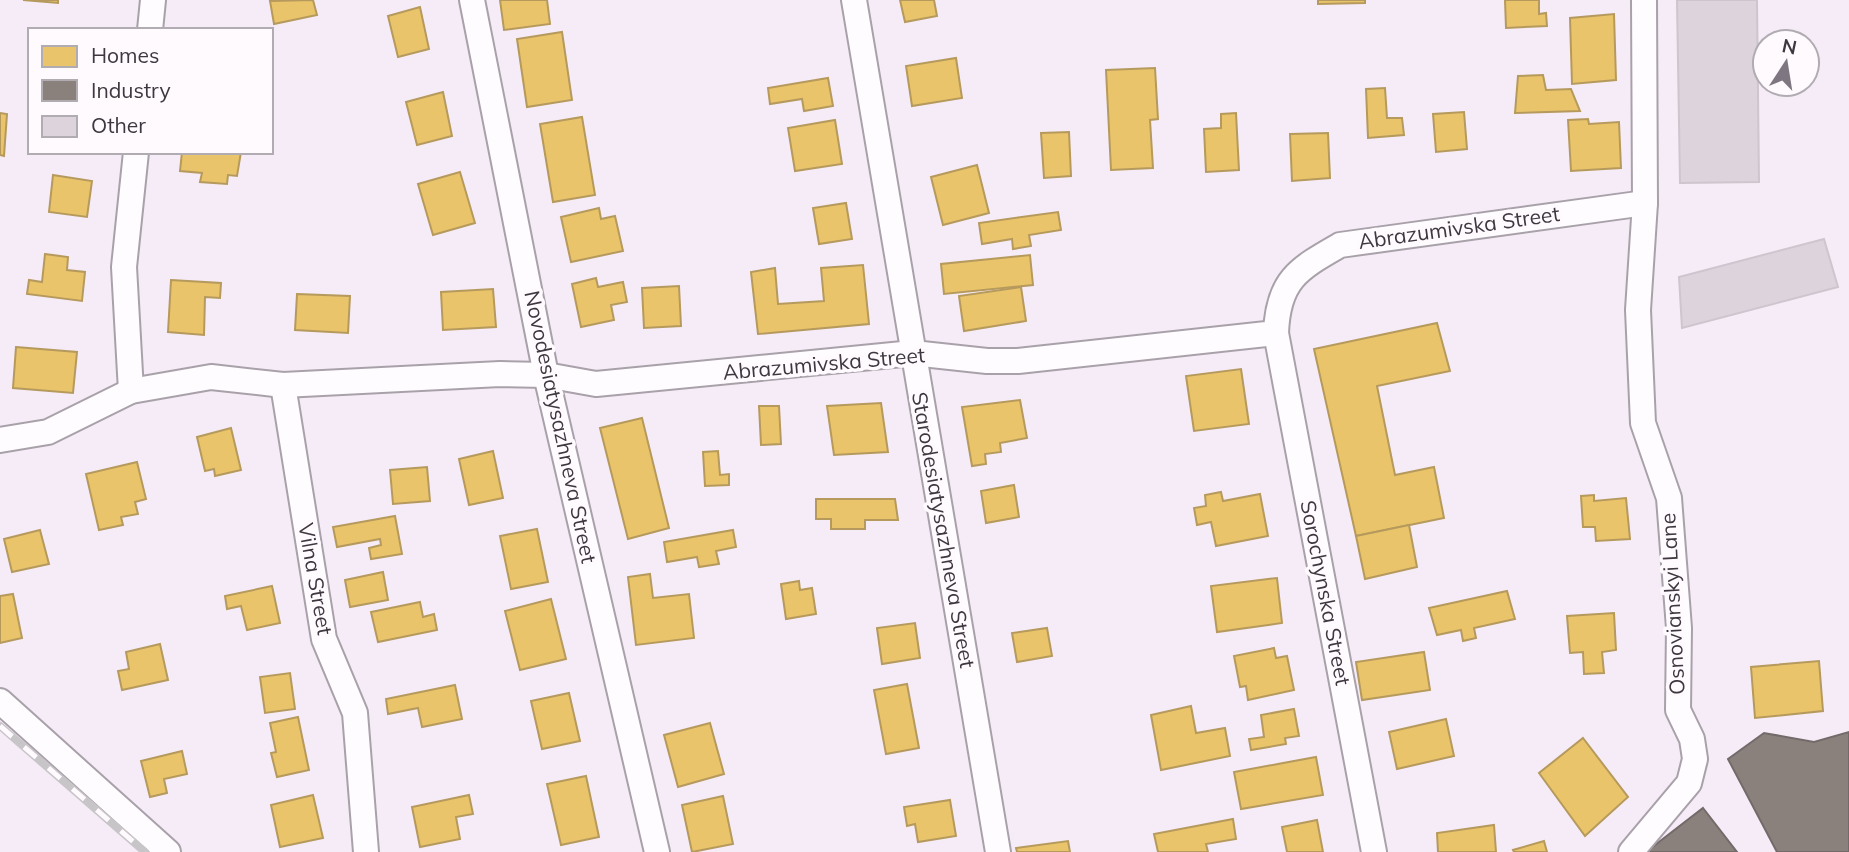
<svg xmlns="http://www.w3.org/2000/svg" width="1849" height="852" font-family="Mulish,sans-serif">
<style>
.homes{fill:#e9c46a;stroke:#b69a5d;stroke-width:2}
.industry{fill:#8a817c;stroke:#736b6a;stroke-width:2}
.building{fill:#dcd3dc;stroke:#cec5ce;stroke-width:2}
.lines{fill:none;stroke-linecap:round;stroke-linejoin:round}
.street-casing{stroke:#a9a1aa;stroke-width:28}
.street{stroke:#fefcfe;stroke-width:24}
.rail-casing{stroke:#c8c5c8;stroke-width:8}
.rail{stroke:#fefafe;stroke-width:5;stroke-dasharray:16;stroke-linecap:butt}
.labels{text-anchor:middle;stroke-width:7;stroke-linejoin:round;paint-order:stroke}
.street-label{font-size:21px;fill:#3e373f;stroke:#fefafe}
</style>
<rect width="100%" height="100%" fill="#f6ecf8"/>
<!-- homes -->
<g class="homes">
<polygon points="23,0 58,0 58,3"/>
<polygon points="313,0 317,15 274,24 270,1"/>
<polygon points="500,0 547,0 550,24 504,30"/>
<polygon points="900,0 934,0 937,16 905,22"/>
<polygon points="1318,0 1365,0 1365,3 1318,4"/>
<polygon points="1505,0 1539,0 1539,14 1546,13 1547,26 1506,28"/>
<polygon points="420,7 429,49 398,57 388,16"/>
<polygon points="1614,14 1616,80 1572,84 1570,18"/>
<polygon points="562,32 572,100 527,107 517,39"/>
<polygon points="956,58 962,98 912,106 906,66"/>
<polygon points="1155,68 1158,119 1150,120 1153,168 1111,170 1106,70"/>
<polygon points="1543,75 1546,90 1571,89 1580,111 1515,113 1518,76"/>
<polygon points="828,78 833,106 804,111 802,99 770,104 768,88"/>
<polygon points="1385,88 1387,118 1402,118 1404,135 1368,138 1366,89"/>
<polygon points="443,92 452,136 417,145 406,102"/>
<polygon points="1464,112 1467,149 1436,152 1433,114"/>
<polygon points="0,113 7,114 4,156 0,155"/>
<polygon points="1236,113 1239,170 1206,172 1204,129 1221,128 1221,114"/>
<polygon points="582,117 595,195 553,202 540,124"/>
<polygon points="1588,119 1589,124 1619,122 1621,168 1571,171 1568,120"/>
<polygon points="835,120 842,164 795,171 788,128"/>
<polygon points="1069,132 1071,176 1044,178 1041,133"/>
<polygon points="1328,133 1330,178 1292,181 1290,134"/>
<polygon points="182,152 241,152 237,176 228,175 227,184 200,182 202,173 180,171"/>
<polygon points="977,165 989,213 943,225 931,177"/>
<polygon points="460,172 475,223 433,235 418,184"/>
<polygon points="53,175 92,181 87,217 49,212"/>
<polygon points="846,203 852,239 819,244 813,208"/>
<polygon points="599,208 601,219 615,216 623,251 571,262 561,217"/>
<polygon points="1058,212 1061,230 1029,235 1031,246 1013,249 1012,239 982,244 979,223"/>
<polygon points="45,254 68,257 67,270 85,272 82,301 27,294 29,280 42,282"/>
<polygon points="1030,255 1033,285 944,294 941,264"/>
<polygon points="863,265 869,324 758,334 751,272 775,268 778,304 824,301 821,268"/>
<polygon points="596,278 598,287 623,282 627,302 611,305 614,320 581,327 572,284"/>
<polygon points="171,280 221,283 220,298 205,297 204,335 168,332"/>
<polygon points="679,286 681,326 644,328 642,288"/>
<polygon points="1021,287 1026,321 964,331 959,296"/>
<polygon points="493,289 496,327 443,330 441,292"/>
<polygon points="297,294 350,296 348,333 295,330"/>
<polygon points="1437,323 1450,371 1377,386 1395,475 1434,467 1444,518 1356,536 1314,349"/>
<polygon points="16,347 77,352 73,393 13,388"/>
<polygon points="1241,369 1249,424 1194,431 1186,376"/>
<polygon points="1020,400 1027,438 1000,443 1001,452 985,454 986,464 972,466 962,407"/>
<polygon points="881,403 888,452 834,455 827,406"/>
<polygon points="759,406 779,406 781,444 761,445"/>
<polygon points="642,418 669,528 628,539 600,428"/>
<polygon points="231,428 241,470 215,476 214,469 205,471 197,437"/>
<polygon points="493,451 503,498 469,505 459,459"/>
<polygon points="718,451 720,475 729,474 729,485 705,486 703,452"/>
<polygon points="137,462 146,499 135,502 138,514 121,517 123,525 99,530 86,474"/>
<polygon points="427,467 430,501 393,504 390,470"/>
<polygon points="1014,485 1019,517 986,523 981,491"/>
<polygon points="1221,492 1223,501 1260,494 1268,536 1216,546 1211,522 1197,525 1194,508 1206,506 1205,495"/>
<polygon points="1594,495 1594,501 1626,498 1630,539 1596,541 1595,527 1583,527 1581,496"/>
<polygon points="816,499 895,499 898,520 865,520 865,529 831,529 831,519 816,519"/>
<polygon points="395,516 402,554 371,559 369,548 381,545 380,539 337,547 333,527"/>
<polygon points="1409,525 1417,567 1365,579 1356,536"/>
<polygon points="537,529 548,582 511,589 500,536"/>
<polygon points="40,530 49,564 12,572 4,539"/>
<polygon points="733,530 736,547 716,551 719,564 699,567 697,557 667,562 664,542"/>
<polygon points="383,572 388,600 350,607 345,580"/>
<polygon points="650,574 653,598 689,594 694,638 636,645 628,577"/>
<polygon points="1277,578 1282,623 1217,632 1211,586"/>
<polygon points="799,581 800,590 812,588 816,614 786,619 781,584"/>
<polygon points="272,586 280,623 247,630 241,606 227,609 225,596"/>
<polygon points="1507,591 1515,619 1474,628 1476,638 1463,641 1461,630 1437,635 1429,608"/>
<polygon points="13,594 22,638 0,643 0,596"/>
<polygon points="551,599 566,659 520,670 505,611"/>
<polygon points="420,602 423,617 434,614 437,630 378,642 371,612"/>
<polygon points="1614,613 1616,650 1602,652 1604,673 1584,674 1583,652 1570,653 1567,616"/>
<polygon points="915,623 920,658 882,664 877,628"/>
<polygon points="1047,628 1052,656 1017,662 1012,633"/>
<polygon points="160,644 168,680 122,690 118,671 129,669 126,652"/>
<polygon points="1274,648 1276,658 1287,656 1294,690 1248,700 1246,686 1240,687 1234,656"/>
<polygon points="1424,652 1430,690 1362,700 1356,662"/>
<polygon points="1819,661 1823,711 1755,718 1751,667"/>
<polygon points="290,673 295,709 265,713 260,677"/>
<polygon points="907,684 919,748 886,754 874,690"/>
<polygon points="455,685 462,719 422,727 418,708 388,714 386,699"/>
<polygon points="569,693 580,741 542,749 531,701"/>
<polygon points="1191,706 1196,733 1225,728 1230,756 1161,770 1151,715"/>
<polygon points="1294,709 1299,736 1285,738 1286,744 1251,750 1249,739 1264,737 1261,715"/>
<polygon points="298,717 309,770 277,777 271,753 276,752 270,723"/>
<polygon points="1446,719 1454,756 1397,769 1389,732"/>
<polygon points="710,723 724,774 678,787 664,735"/>
<polygon points="1583,738 1628,797 1585,836 1539,773"/>
<polygon points="182,751 187,774 164,779 167,793 150,797 141,761"/>
<polygon points="1316,757 1323,795 1241,809 1234,772"/>
<polygon points="586,776 599,837 561,845 547,784"/>
<polygon points="313,795 323,838 280,847 271,805"/>
<polygon points="469,795 473,814 456,817 460,839 420,847 412,807"/>
<polygon points="723,796 733,844 692,852 682,805"/>
<polygon points="950,800 956,836 918,842 915,824 907,826 904,807"/>
<polygon points="1233,819 1236,839 1206,844 1208,852 1158,852 1154,834"/>
<polygon points="1317,820 1323,852 1287,852 1282,827"/>
<polygon points="1494,825 1496,852 1438,852 1437,833"/>
<polygon points="1068,841 1070,852 1017,852 1016,848"/>
<polygon points="1544,841 1547,852 1514,852 1513,850"/>
</g>
<!-- industry -->
<g class="industry">
<polygon points="1849,732 1849,852 1777,852 1728,759 1764,733 1814,742"/>
<polygon points="1703,808 1737,852 1646,852"/>
</g>
<!-- building -->
<g class="building">
<polygon points="1677,0 1757,0 1759,182 1680,183"/>
<polygon points="1824,239 1838,287 1682,328 1679,277"/>
</g>
<g class="lines">
<!-- street casing -->
<g class="street-casing">
<g id="street">
<polyline points="472,0 546,375 657,852"/>
<polyline points="854,0 998,852"/>
<polyline points="150,30 153,0"/>
<polyline points="1276,333 1374,852"/>
<polyline points="283,385 324,639 355,713 366,852"/>
<polyline points="131,391 124,267 136,152"/>
<path d="M0,440L48,432L131,391L211,377L283,385L500,374L546,375L596,384L913,353L987,361H1018L1276,333C1278,280 1298,269 1340,245L1645,203"/>
<polyline points="0,701 168,852"/>
<polyline points="1631,852 1689,783 1695,759 1692,739 1678,710 1679,628 1669,498 1643,423 1638,310 1645,203 1644,0"/>
</g>
</g>
<!-- street -->
<use href="#street" class="street"/>
<!-- rail casing -->
<g class="rail-casing">
<polyline id="rail" points="0,726 145,852"/>
</g>
<!-- rail -->
<use href="#rail" class="rail"/>
</g>
<g class="labels">
<!-- street labels -->
<g class="street-label">
<text transform="translate(1459 228) rotate(-8)" y="7">Abrazumivska Street</text>
<text transform="translate(824 364) rotate(-5)" y="7">Abrazumivska Street</text>
<text transform="translate(560 427) rotate(78)" y="7">Novodesiatysazhneva Street</text>
<text transform="translate(943 530) rotate(80)" y="7">Starodesiatysazhneva Street</text>
<text transform="translate(315 579) rotate(80)" y="7">Vilna Street</text>
<text transform="translate(1325 593) rotate(79)" y="7">Sorochynska Street</text>
<text transform="translate(1673 604) rotate(-93)" y="7">Osnovianskyi Lane</text>
</g>
</g>
<!-- legend -->
<rect x="28" y="28" width="245" height="126" fill="#fefafe" stroke="#b1acb2" stroke-width="2"/>
<rect x="42" y="46" width="35" height="21" fill="#e9c46a" stroke="#b1acb2" stroke-width="2"/>
<text x="91" y="63" font-size="21" fill="#3e373f">Homes</text>
<rect x="42" y="80" width="35" height="21" fill="#8a817c" stroke="#b1acb2" stroke-width="2"/>
<text x="91" y="98" font-size="21" fill="#3e373f">Industry</text>
<rect x="42" y="116" width="35" height="21" fill="#dcd3dc" stroke="#b1acb2" stroke-width="2"/>
<text x="91" y="133" font-size="21" fill="#3e373f">Other</text>
<!-- north arrow -->
<g transform="translate(1786 63) rotate(12)"><circle r="33" fill="#fefafe" stroke="#b1acb2" stroke-width="2"/>
<path d="M0-5L12 26L0 18L-12 26Z" fill="#7e7680"/>
<text y="-10" font-size="19" font-weight="bold" text-anchor="middle" fill="#3e373f">N</text>
</g>
</svg>
